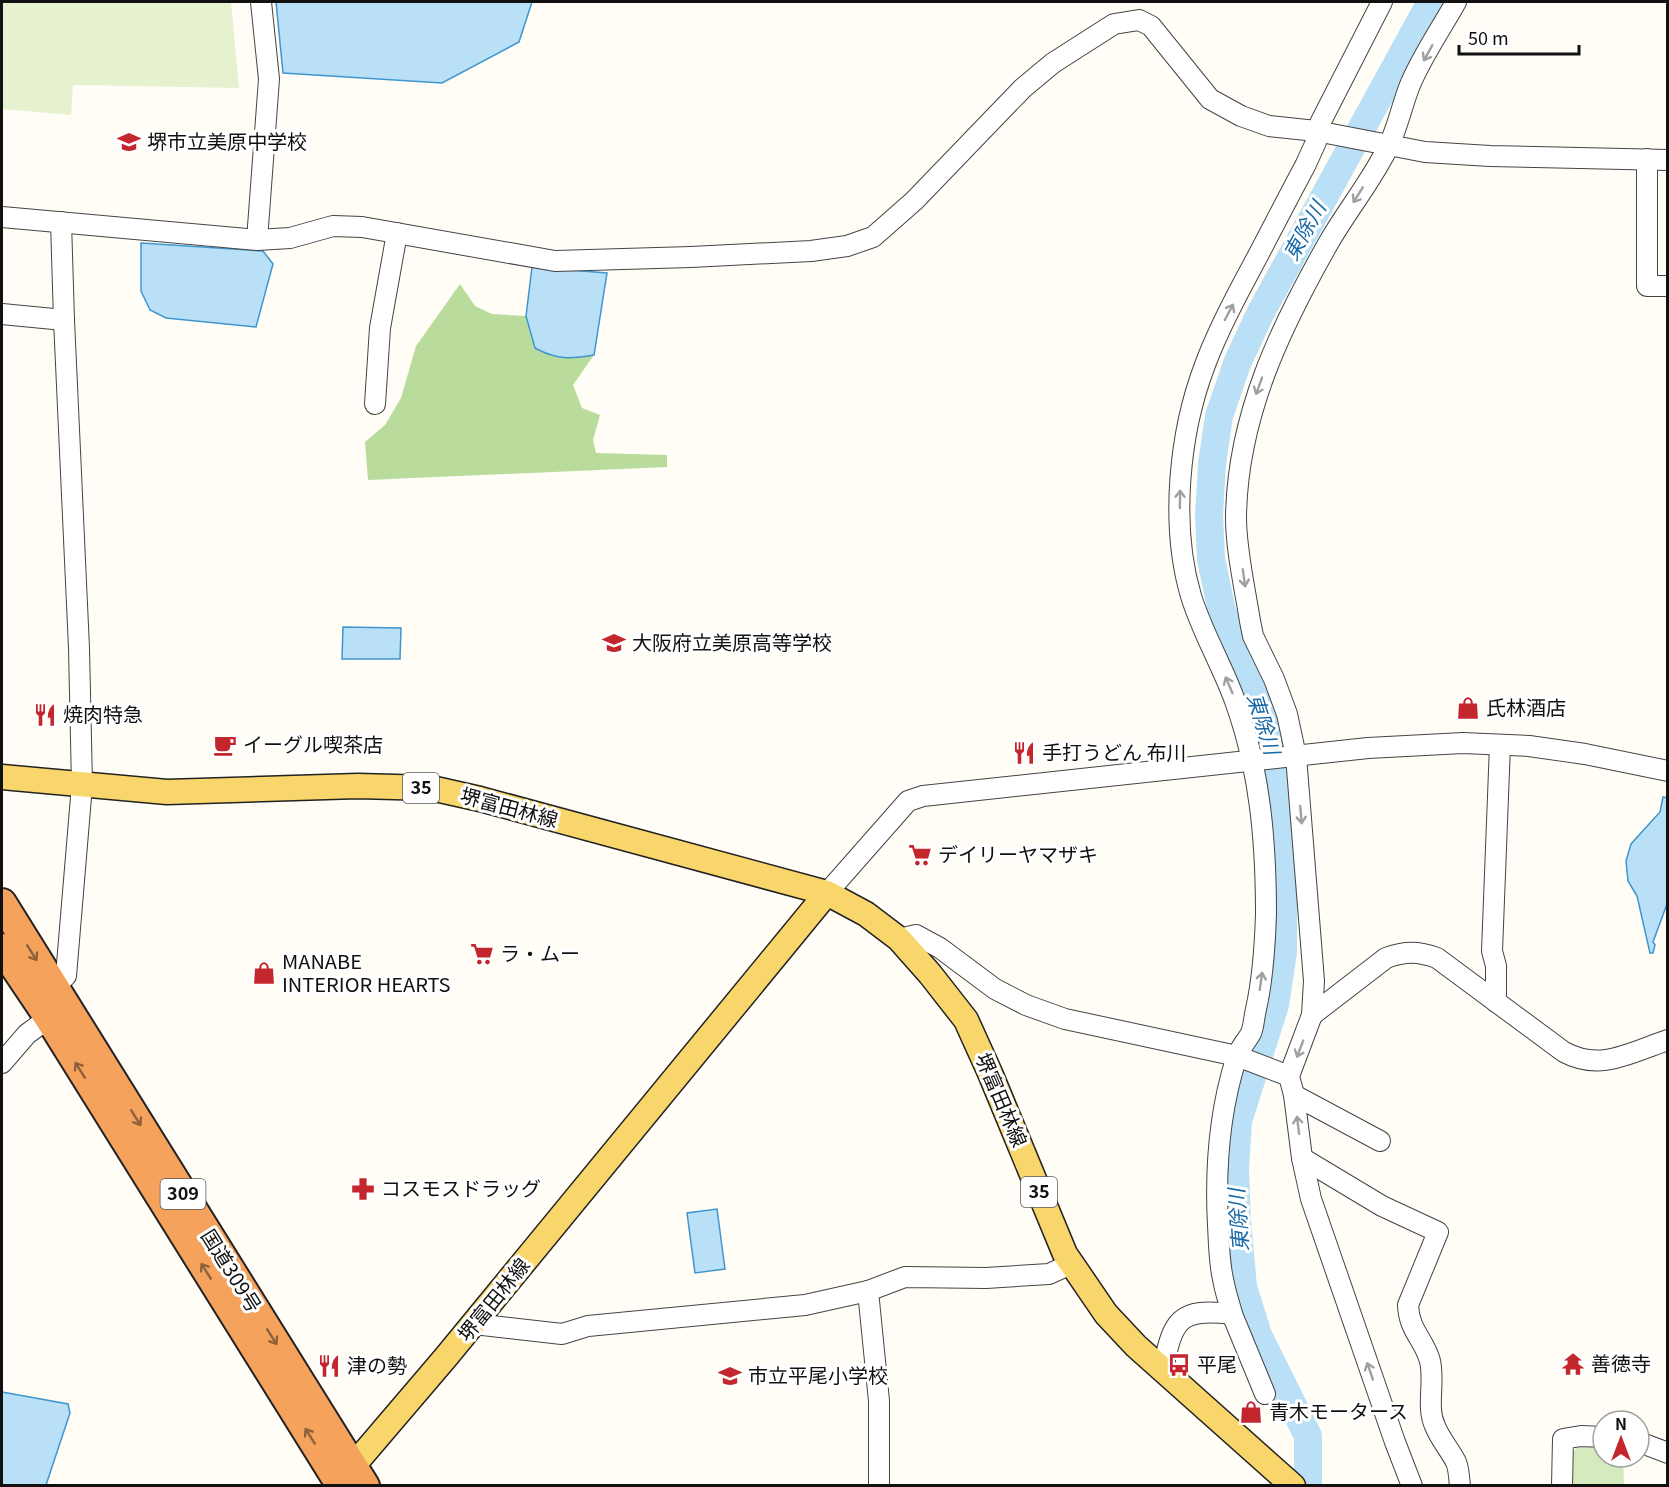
<svg xmlns="http://www.w3.org/2000/svg" width="1669" height="1487" font-family="Georgia,'Noto Sans JP',serif">
<style>
.green{fill:#d5ebbd}
.forest{fill:#b9dc9c}
.pitch{fill:#e6f2cf}
.water{fill:#b9e0f7;stroke:#3f96cf;stroke-width:1.5}
.lines{fill:none;stroke-linecap:round;stroke-linejoin:round}
.river{stroke:#b9e0f7;stroke-width:28}
.minor-casing{stroke:#444;stroke-width:22}
.major-casing{stroke:#222;stroke-width:27}
.highway-casing{stroke:#222;stroke-width:32}
.minor{stroke:#fff;stroke-width:20}
.major{stroke:#f9d66b;stroke-width:24}
.highway{stroke:#f5a25d;stroke-width:28}
.oneway{stroke:#a0a0a0}
.oneway2{stroke:#8e613b}
.labels{text-anchor:middle;stroke-width:6;stroke-linejoin:round;paint-order:stroke}
.shield{fill:#fff;stroke:#585858;stroke-width:1.5}
.shield-label{font-size:18px;font-weight:bold;fill:#111}
.poi-label{font-size:20px;fill:#111;stroke:#fff;text-anchor:start}
.street-label{font-size:20px;fill:#111;stroke:#fff}
.water-label{font-size:21px;font-style:italic;fill:#1768a6;stroke:#fff}
</style>
<rect width="100%" height="100%" fill="#fffdf5"/>
<!-- green -->
<polygon class="green" points="1581,1444 1603,1444 1603,1457 1623,1457 1624,1485 1571,1485 1571,1454"/>
<!-- forest -->
<path class="forest" d="M460,284L475,306L492,314L526,316L535,348C557,360 570,358 594,355L573,385L582,408L600,415L593,440L596,453L667,455V467L368,480L365,442L385,425L401,398L416,346Z"/>
<!-- pitch -->
<polygon class="pitch" points="2,2 231,2 239,88 73,85 71,115 2,109"/>
<!-- water -->
<g class="water">
<polygon points="276,2 532,2 519,42 442,83 283,73"/>
<polygon points="141,243 263,251 273,264 256,327 166,318 150,310 141,291"/>
<path d="M532,267L607,273L594,355C571,359 557,360 535,348L526,316Z"/>
<polygon points="343,627 401,628 400,659 342,659"/>
<polygon points="1663,797 1668,798 1667,904 1653,942 1655,945 1653,953 1650,953 1637,896 1628,881 1626,861 1631,844 1660,812"/>
<polygon points="717,1209 725,1269 695,1273 687,1213"/>
<polygon points="2,1392 68,1404 70,1413 46,1485 2,1485"/>
</g>
<g class="lines">
<!-- river -->
<polyline class="river" points="1308,1486 1308,1436 1258,1335 1243,1287 1237,1221 1235,1168 1238,1121 1275,1005 1283,952 1283,879 1278,778 1270,737 1222,611 1211,559 1209,515 1212,464 1219,416 1238,361 1261,312 1431,2"/>
<!-- minor casing -->
<g class="minor-casing">
<g id="minor">
<polyline points="1647,159 1647,286 1668,286"/>
<polyline points="2,217 257,240 290,238 333,226 362,227 555,261 691,257 811,251 847,246 873,237 914,201 1023,88 1053,63 1114,24 1139,20 1151,26 1210,99 1241,116 1269,126 1316,131 1425,152 1490,156 1668,160"/>
<polyline points="257,240 269,79 261,2"/>
<polyline points="2,314 64,320"/>
<polyline points="375,404 380,328 397,233"/>
<polyline points="827,893 908,801 923,796 1368,748 1463,743 1529,746 1585,754 1668,771"/>
<polyline points="899,939 916,935 940,948 995,989 1026,1005 1065,1019 1237,1056 1289,1076"/>
<polyline points="54,987 66,976 82,785 79,648 64,320 61,222"/>
<polyline points="1496,1002 1496,966 1492,951 1500,745"/>
<path d="M1312,1015L1386,958C1405,951 1418,951 1437,958L1564,1052C1601,1072 1631,1052 1668,1040"/>
<polyline points="2,1063 27,1034 49,1018"/>
<polyline points="1294,1095 1380,1141"/>
<path d="M1302,1158L1382,1206L1438,1232L1408,1305C1409,1331 1424,1339 1430,1361C1435,1382 1426,1407 1435,1426C1440,1439 1450,1450 1456,1462C1459,1469 1459,1478 1460,1486"/>
<polyline points="868,1291 879,1401 879,1486"/>
<polyline points="1232,1314 1265,1394"/>
<polyline points="474,1324 562,1334 588,1326 805,1305 868,1291 905,1277 986,1278 1049,1274 1071,1264"/>
<path d="M1163,1369C1173,1319 1179,1308 1232,1314C1229,1302 1225,1291 1223,1279C1219,1262 1219,1243 1218,1225C1215,1169 1219,1113 1236,1059C1239,1049 1246,1042 1251,1033C1254,1026 1254,1017 1256,1009C1263,978 1265,946 1266,914C1266,841 1260,770 1235,701C1222,665 1202,632 1191,596C1170,525 1179,433 1205,365C1216,335 1231,306 1246,278C1266,241 1285,203 1305,166L1316,142V131L1382,2"/>
<polyline points="1639,1442 1668,1453"/>
<path d="M1412,1486L1395,1442L1311,1199L1302,1158L1294,1095L1289,1076L1312,1015L1314,981L1296,756L1287,714L1274,679L1253,636L1250,621C1245,589 1236,550 1236,518C1237,417 1280,328 1329,242C1348,209 1373,179 1389,145C1398,126 1402,105 1410,85C1422,56 1441,29 1456,2"/>
<polyline points="1562,1486 1563,1439 1581,1436 1603,1437"/>
</g>
</g>
<!-- major casing -->
<g class="major-casing">
<g id="major">
<polyline points="2,777 167,792 358,786 431,788 480,799 827,893 866,914 899,939 930,974 966,1020 990,1073 1065,1254 1106,1314 1136,1346 1293,1486"/>
<polyline points="338,1477 353,1466 446,1357 827,893"/>
</g>
</g>
<!-- highway casing -->
<g class="highway-casing">
<g id="highway">
<polyline points="2,903 365,1486"/>
<polyline points="2,948 49,1018 341,1486"/>
</g>
</g>
<!-- minor -->
<use href="#minor" class="minor"/>
<!-- major -->
<use href="#major" class="major"/>
<!-- highway -->
<use href="#highway" class="highway"/>
</g>
<!-- one-way arrows -->
<defs><path id="oneway-shaft" d="M-6 0H5M1.5-3L5.5 0L1.5 3" fill="none" stroke-width="1.6" stroke-linecap="round" stroke-linejoin="round" transform="scale(1.5)"/></defs>
<g class="oneway">
<use href="#oneway-shaft" transform="translate(1428 53) rotate(119)"/>
<use href="#oneway-shaft" transform="translate(1358 195) rotate(122)"/>
<use href="#oneway-shaft" transform="translate(1229 312) rotate(-62)"/>
<use href="#oneway-shaft" transform="translate(1259 386) rotate(110)"/>
<use href="#oneway-shaft" transform="translate(1180 499) rotate(-89)"/>
<use href="#oneway-shaft" transform="translate(1244 578) rotate(82)"/>
<use href="#oneway-shaft" transform="translate(1229 685) rotate(-113)"/>
<use href="#oneway-shaft" transform="translate(1301 815) rotate(85)"/>
<use href="#oneway-shaft" transform="translate(1261 981) rotate(-82)"/>
<use href="#oneway-shaft" transform="translate(1300 1049) rotate(111)"/>
<use href="#oneway-shaft" transform="translate(1298 1125) rotate(-97)"/>
<use href="#oneway-shaft" transform="translate(1370 1371) rotate(-109)"/>
</g>
<g class="oneway2">
<use href="#oneway-shaft" transform="translate(32 953) rotate(58)"/>
<use href="#oneway-shaft" transform="translate(80 1070) rotate(-122)"/>
<use href="#oneway-shaft" transform="translate(136 1118) rotate(58)"/>
<use href="#oneway-shaft" transform="translate(206 1271) rotate(-122)"/>
<use href="#oneway-shaft" transform="translate(272 1337) rotate(58)"/>
<use href="#oneway-shaft" transform="translate(310 1436) rotate(-122)"/>
</g>
<!-- icons -->
<defs>
<g id="school-bare" transform="scale(1.8)"><path d="M0-5L7-2L0 1L-7-2ZM-4 1L0 2.5L4 1V4Q0 6-4 4Z" fill="#c4262e" stroke="#fff" stroke-width="2.5" paint-order="stroke"/></g>
<g id="shop-bare" transform="scale(1.8)"><path d="M-5-2.5h2.3a2.7 3.5 0 0 1 5.4 0H5L5.5 6h-11ZM-1.5-2.5h3a1.5 2.3 0 0 0-3 0Z" fill="#c4262e" stroke="#fff" stroke-width="2.5" paint-order="stroke"/></g>
<g id="restaurant-bare" transform="scale(1.8)"><path d="M-5-6h1v4h1v-4h1v4h1v-4h1v5L-1.5 .5V6h-2V.5L-5-1ZM5-6V6H3V1.5H1.5Q1.5-4 5-6Z" fill="#c4262e" stroke="#fff" stroke-width="2.5" paint-order="stroke"/></g>
<g id="cafe-bare" transform="scale(1.8)"><path d="M-5.5-4.5H6V0H3Q3 3.5 0 3.5H-2.5Q-5.5 3.5-5.5 0ZM3-3.2v2h1.7v-2ZM-6 4.5H4V6H-6Z" fill="#c4262e" stroke="#fff" stroke-width="2.5" paint-order="stroke"/></g>
<g id="supermarket-bare" transform="scale(1.8)"><path d="M-6-5.5h2.5l.6 2H6L4.5 2H-2.5L-4.4-4H-6ZM-1.5 3.2a1.3 1.3 0 1 0 .1 0ZM3 3.2a1.3 1.3 0 1 0 .1 0Z" fill="#c4262e" stroke="#fff" stroke-width="2.5" paint-order="stroke"/></g>
<g id="pharmacy-bare" transform="scale(1.8)"><path d="M-2-6h4v4h4v4h-4v4h-4v-4h-4v-4h4Z" fill="#c4262e" stroke="#fff" stroke-width="2.5" paint-order="stroke"/></g>
<g id="temple-bare" transform="scale(1.8)"><path d="M0-6L5-2H3V0L6.5 2.5H4V6H1.5V3h-3V6H-4V2.5H-6.5L-3 0V-2H-5Z" fill="#c4262e" stroke="#fff" stroke-width="2.5" paint-order="stroke"/></g>
<g id="bus-bare" transform="scale(1.8)"><path d="M-5-6H5V4H4V6H2V4H-2V6H-4V4H-5ZM-3.5-4V0h7V-4ZM-3.5 1.2v1.5H-2V1.2ZM2 1.2v1.5H3.5V1.2Z" fill="#c4262e" stroke="#fff" stroke-width="2.5" paint-order="stroke"/></g>
</defs>
<g fill-rule="evenodd">
<use href="#school-bare" x="129" y="142"/>
<use href="#school-bare" x="614" y="643"/>
<use href="#shop-bare" x="1468" y="708"/>
<use href="#restaurant-bare" x="45" y="715"/>
<use href="#cafe-bare" x="225" y="745"/>
<use href="#restaurant-bare" x="1024" y="753"/>
<use href="#supermarket-bare" x="920" y="855"/>
<use href="#supermarket-bare" x="482" y="954"/>
<use href="#shop-bare" x="264" y="973"/>
<use href="#pharmacy-bare" x="363" y="1189"/>
<use href="#temple-bare" x="1573" y="1364"/>
<use href="#bus-bare" x="1179" y="1365"/>
<use href="#restaurant-bare" x="329" y="1366"/>
<use href="#school-bare" x="730" y="1376"/>
<use href="#shop-bare" x="1251" y="1412"/>
</g>
<g class="labels">
<!-- shield labels -->
<g class="shield">
<rect x="403" y="773" width="36" height="30" rx="4.5"/>
<rect x="1021" y="1177" width="36" height="30" rx="4.5"/>
<rect x="160.5" y="1179" width="45" height="30" rx="4.5"/>
</g>
<g class="shield-label">
<text x="421" y="794">35</text>
<text x="1039" y="1198">35</text>
<text x="183" y="1200">309</text>
</g>
<!-- poi labels -->
<g class="poi-label">
<text x="147" y="149">堺市立美原中学校</text>
<text x="632" y="650">大阪府立美原高等学校</text>
<text x="1486" y="715">氏林酒店</text>
<text x="63" y="722">焼肉特急</text>
<text x="243" y="752">イーグル喫茶店</text>
<text x="1042" y="760">手打うどん 布川</text>
<text x="938" y="862">デイリーヤマザキ</text>
<text x="500" y="961">ラ・ムー</text>
<text x="282" y="969">MANABE<tspan x="282" dy="23">INTERIOR HEARTS</tspan></text>
<text x="381" y="1196">コスモスドラッグ</text>
<text x="1591" y="1371">善徳寺</text>
<text x="1197" y="1372">平尾</text>
<text x="347" y="1373">津の勢</text>
<text x="748" y="1383">市立平尾小学校</text>
<text x="1269" y="1419">青木モータース</text>
</g>
<!-- street labels -->
<g class="street-label">
<text transform="translate(509 808) rotate(15)" y="7">堺富田林線</text>
<text transform="translate(1001 1100) rotate(67)" y="7">堺富田林線</text>
<text transform="translate(231 1271) rotate(58)" y="7">国道309号</text>
<text transform="translate(494 1300) rotate(-51)" y="7">堺富田林線</text>
</g>
<!-- water labels -->
<g class="water-label">
<text transform="translate(1305 231) rotate(-61)" y="7">東除川</text>
<text transform="translate(1263 724) rotate(73)" y="7">東除川</text>
<text transform="translate(1239 1220) rotate(-94)" y="7">東除川</text>
</g>
</g>
<!-- border -->
<rect width="1669" height="1487" fill="none" stroke="#111111" stroke-width="6"/>
<!-- north arrow -->
<g transform="translate(1621 1439)"><circle r="28" fill="#ffffff" stroke="#a0a0a0" stroke-width="1.5"/>
<path d="M0-4.5L10 22L0 15L-10 22Z" fill="#c4262e"/>
<text y="-9" font-size="16" font-weight="bold" text-anchor="middle" fill="#111111">N</text>
</g>
<!-- scale -->
<path d="M1459 45v9h120v-9" fill="none" stroke="#111111" stroke-width="3"/>
<text x="1468" y="45" font-size="18" fill="#111111" stroke="#ffffff" stroke-width="4.5" paint-order="stroke">50 m</text>
</svg>
